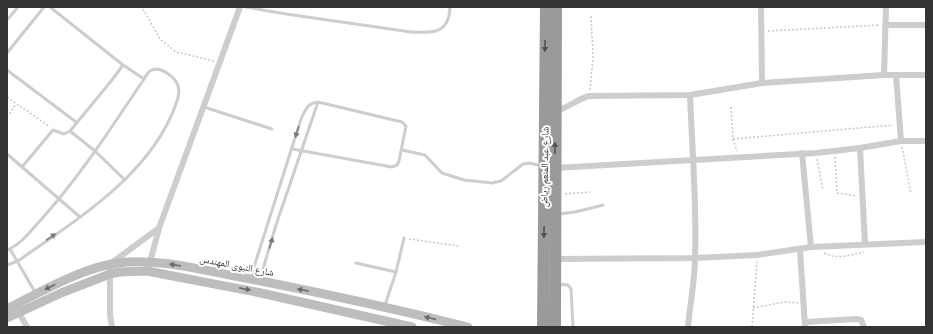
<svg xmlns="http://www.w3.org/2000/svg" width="933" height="334" font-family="Roboto,'Noto Naskh Arabic',sans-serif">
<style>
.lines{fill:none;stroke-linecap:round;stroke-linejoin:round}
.path{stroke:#c7c7c7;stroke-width:1.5;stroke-dasharray:2 2;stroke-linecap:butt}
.lane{stroke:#cdcdcd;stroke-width:3}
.street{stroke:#cdcdcd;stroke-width:6}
.secondary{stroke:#bdbdbd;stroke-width:9}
.highway{stroke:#9a9a9a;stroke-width:12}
.oneway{fill:#525252}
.oneway2{fill:#787878}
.oneway3{fill:#6a6a6a}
.labels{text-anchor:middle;stroke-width:4;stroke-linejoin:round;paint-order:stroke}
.street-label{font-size:10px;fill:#333;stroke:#fff}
</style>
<rect width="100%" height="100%" fill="#fff"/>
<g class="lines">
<!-- path -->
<g class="path">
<polyline points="143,9 160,39 176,52 214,61"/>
<polyline points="768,31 880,25"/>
<polyline points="590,90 593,57 591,15"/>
<polyline points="7,97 50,127"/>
<polyline points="731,107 733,139 737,151"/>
<polyline points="7,117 16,104"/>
<polyline points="733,139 893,125"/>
<polyline points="902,147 911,194"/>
<polyline points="835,157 837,193 857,196"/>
<polyline points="817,159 823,190"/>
<polyline points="565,194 590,192"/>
<polyline points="409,239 459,246"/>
<path d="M824,253C837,260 851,255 864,252"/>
<polyline points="753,308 784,302 798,303"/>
<polyline points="752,327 757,261"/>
</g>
<!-- lane -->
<g class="lane">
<path d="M246,7L286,14L411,32C433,33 449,34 450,7"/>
<polyline points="7,20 18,7"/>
<polyline points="7,53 44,7"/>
<polyline points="7,70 76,122"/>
<polyline points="204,107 272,129"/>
<polyline points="70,131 95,151 125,180"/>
<polyline points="402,150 425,155 442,173 464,180 492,183 501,181 523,164 529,163 542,166"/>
<polyline points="7,154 80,217"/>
<polyline points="22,167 53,130 64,134 70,131 112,80 123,65"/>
<polyline points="559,214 575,212 603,205"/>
<polyline points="10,249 35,292"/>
<path d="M7,250C20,245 30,232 39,222C79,178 111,128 144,79"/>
<polyline points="356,263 396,272"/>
<path d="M7,265L18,261C76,220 151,175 176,104C178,99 180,92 178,86C176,78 161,66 152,70C148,71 146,76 144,79L123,65L50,7"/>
<path d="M252,278L254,267L301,119C305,110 308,103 318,102L402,122L406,126L399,161L397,165L392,167L292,149"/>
<polyline points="260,279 276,225 318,102"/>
<polyline points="557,284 568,285 571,289 573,327"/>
<polyline points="385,305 396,272 404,238"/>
</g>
<!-- street -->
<g class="street">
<polyline points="761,7 762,83"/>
<polyline points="885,25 926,25"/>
<polyline points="884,75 886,7"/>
<polyline points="896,75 901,141"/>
<path d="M556,111C568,108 577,99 589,96L690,95L762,83L884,75H926"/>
<polyline points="860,148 901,141 926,141"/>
<polyline points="802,153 811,247"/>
<polyline points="554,168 816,153 860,148 865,244"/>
<polyline points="800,249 805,327"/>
<polyline points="555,259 695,258 757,255 811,247 926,242"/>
<polyline points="149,266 159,228 240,7"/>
<polyline points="19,313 27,327"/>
<polyline points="805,322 856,319 861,320 864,327"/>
<polyline points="112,327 110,315 110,264 159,228"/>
<path d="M688,327C690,304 695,280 695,257C697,203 692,148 690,95"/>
</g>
<!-- secondary -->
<g class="secondary">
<path d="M7,309C38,293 84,267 118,263C157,258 197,269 235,276C313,291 391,308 468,327"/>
<polyline points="7,318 61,293 110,274 120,272 147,271 261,293 412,327"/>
</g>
<!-- highway -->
<g class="highway">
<polyline points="543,327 546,7"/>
<polyline points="555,327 556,7"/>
</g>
</g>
<!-- one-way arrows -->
<defs><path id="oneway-solid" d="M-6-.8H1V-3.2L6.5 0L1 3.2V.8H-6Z"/></defs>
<g class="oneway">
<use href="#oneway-solid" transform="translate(545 46) rotate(91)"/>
<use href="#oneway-solid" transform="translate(555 148) rotate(-89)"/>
<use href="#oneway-solid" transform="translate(544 232) rotate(91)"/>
</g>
<g class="oneway2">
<use href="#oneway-solid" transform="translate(297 132) rotate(108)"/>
<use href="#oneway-solid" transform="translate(51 237) rotate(-35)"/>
<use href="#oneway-solid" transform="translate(271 243) rotate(-74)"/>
</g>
<g class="oneway3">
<use href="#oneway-solid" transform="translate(175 265) rotate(-171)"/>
<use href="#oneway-solid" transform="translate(50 287) rotate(154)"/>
<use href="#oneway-solid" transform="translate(245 289) rotate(11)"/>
<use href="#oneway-solid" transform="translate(303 290) rotate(-168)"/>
<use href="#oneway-solid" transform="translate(430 318) rotate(-167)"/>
</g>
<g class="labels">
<!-- street labels -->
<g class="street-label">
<text transform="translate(544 167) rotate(-89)" y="4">شارع عبد المنعم رياض</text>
<text transform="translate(237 265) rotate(11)" y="4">شارع النبوى المهندس</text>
</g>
</g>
<!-- border -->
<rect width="933" height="334" fill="none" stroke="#333333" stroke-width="16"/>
</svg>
